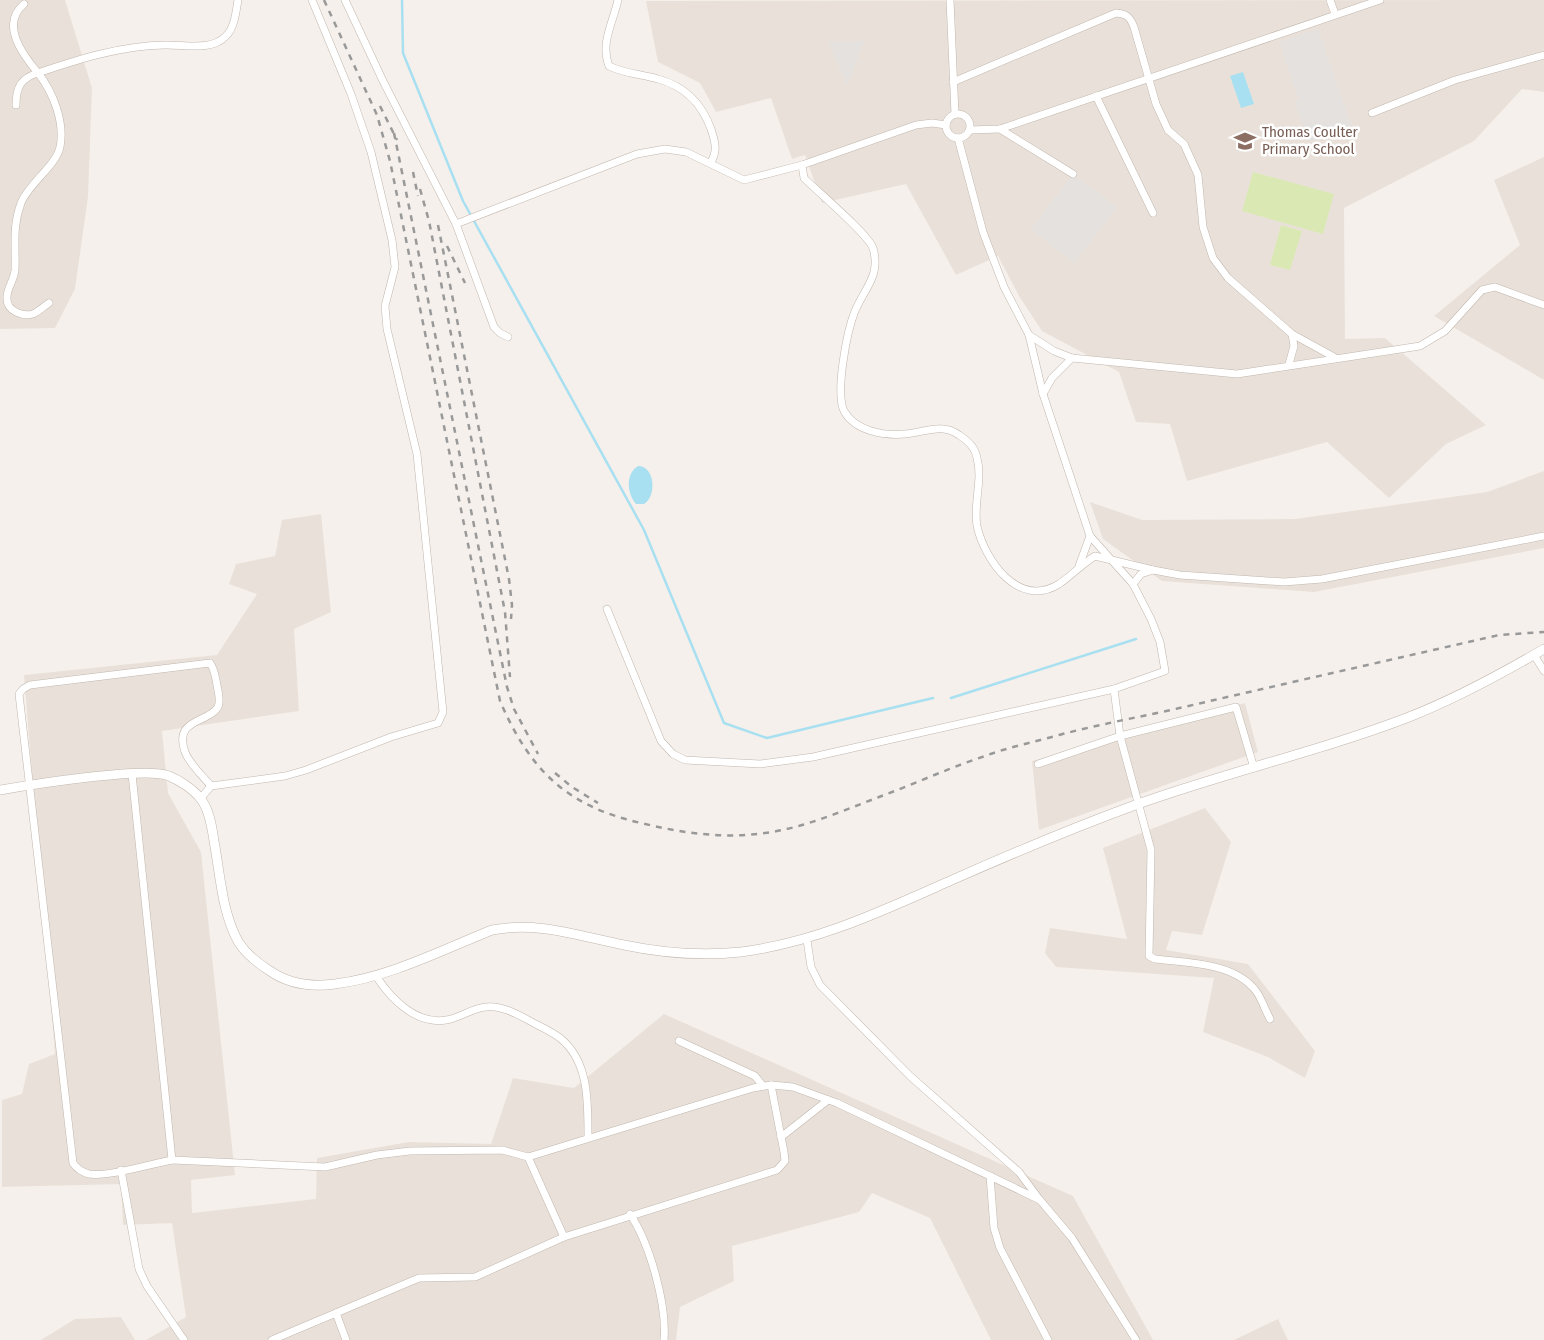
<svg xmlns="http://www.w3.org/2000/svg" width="1544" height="1340" font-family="'Fira Sans Condensed',sans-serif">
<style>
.residential{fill:#e9e1d9}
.pitch{fill:#dae9b4}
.parking{fill:#e4e1df}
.water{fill:#a8e0f1}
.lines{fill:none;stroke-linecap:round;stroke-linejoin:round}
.stream{stroke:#a8e0f1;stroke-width:2.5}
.minor-casing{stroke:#c1b6ad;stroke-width:8}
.tertiary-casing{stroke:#c1b6ad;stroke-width:10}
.minor{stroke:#fff;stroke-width:7}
.tertiary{stroke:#fff;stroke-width:9}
.rail{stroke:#999;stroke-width:2.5;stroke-dasharray:6 6;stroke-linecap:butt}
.labels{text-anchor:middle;stroke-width:5;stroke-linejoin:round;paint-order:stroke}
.education-label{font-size:15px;fill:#785e54;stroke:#fff;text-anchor:start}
</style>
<rect width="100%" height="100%" fill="#f5f0eb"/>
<!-- residential -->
<g class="residential">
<polygon points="0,0 65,0 92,88 88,197 75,289 55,328 0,329"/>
<polygon points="1544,0 1544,92 1522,89 1474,141 1344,208 1345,339 1385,338 1486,425 1446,444 1389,498 1327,442 1187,481 1170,424 1136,422 1119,372 1042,331 1019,296 998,256 956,275 906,184 822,203 805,155 792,159 771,98 716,112 700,83 658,62 646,1"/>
<polygon points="1544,157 1544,380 1434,316 1520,245 1494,180"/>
<polygon points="1544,471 1544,548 1314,592 1162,581 1103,539 1090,502 1142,520 1295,519 1487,492"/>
<polygon points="321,514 331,612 294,629 299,711 162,731 168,793 201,852 235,1175 191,1180 192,1213 316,1199 317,1158 409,1142 491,1144 513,1078 574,1088 664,1014 1073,1196 1153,1340 991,1340 930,1218 872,1193 859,1212 732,1246 734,1281 680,1307 676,1340 146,1340 186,1317 172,1223 123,1225 121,1184 2,1187 2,1100 22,1094 29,1064 55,1054 24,675 217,655 257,594 229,584 236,564 275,556 282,520"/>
<polygon points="1245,703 1258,752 1039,830 1032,761"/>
<polygon points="1205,808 1231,842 1202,935 1172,931 1166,950 1248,964 1315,1051 1305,1078 1268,1057 1203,1032 1214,978 1056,967 1045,953 1050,928 1127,939 1103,848"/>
<polygon points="121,1317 135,1340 41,1340 75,1319"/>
<polygon points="1278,1319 1288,1340 1234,1340"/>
</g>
<!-- pitch -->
<g class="pitch">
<polygon points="1253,172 1334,194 1323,234 1242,211"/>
<polygon points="1281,225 1302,231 1290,270 1270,265"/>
</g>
<!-- parking -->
<g class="parking">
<polygon points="1318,29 1352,128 1309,142 1295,102 1299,100 1279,42"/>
<polygon points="828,41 864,41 847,86"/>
<polygon points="1073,174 1117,207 1074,263 1031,229"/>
</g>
<!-- water -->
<g class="water">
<polygon points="1243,72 1254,104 1241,108 1230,76"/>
<path d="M638,466C655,466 657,496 644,504H636C627,494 625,474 638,466Z"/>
</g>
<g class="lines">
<!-- stream -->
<g class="stream">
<polyline points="402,0 403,53 463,201 644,530 724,723 767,738 933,698"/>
<polyline points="951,698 1136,639"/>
</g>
<!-- minor casing -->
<g class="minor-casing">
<g id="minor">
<polyline points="345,0 383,81 456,224 494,327 500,333 508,337"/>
<path d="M618,0C613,23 600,43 609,66C625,74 641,74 658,79C684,86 702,104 711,129C715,142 718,150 711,162"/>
<polyline points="950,0 955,114"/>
<polyline points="1330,0 1335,14"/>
<path d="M953,82L1116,13C1127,14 1130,17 1134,27L1156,104L1168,130L1184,144L1198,175L1203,227L1213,258L1228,278L1292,334L1334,357"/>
<polyline points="1096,96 1153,213"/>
<path d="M16,105C16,87 21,78 38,73C22,54 0,24 24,4"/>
<polyline points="1372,113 1455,80 1544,55"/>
<circle cx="958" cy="126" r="12"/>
<polyline points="1000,129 1073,174"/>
<polyline points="970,130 1000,129 1380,0"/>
<path d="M958,138L983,232L1004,287L1029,335L1043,394L1090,536L1133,584L1151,619L1160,642L1165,671L1114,689L1120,736L1151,850L1149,956L1155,959C1187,963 1234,962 1256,991C1262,999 1265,1010 1270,1019"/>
<path d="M802,165L804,178C817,191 868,234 873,248C881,276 865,287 855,311C847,331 835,392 844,411C855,431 884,436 905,434C923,433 942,422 959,435C968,441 975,447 977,458C983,480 973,504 977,526C985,561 1019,609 1059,584C1071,576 1082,564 1095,556L1153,570"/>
<polyline points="456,224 637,154 665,149 686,152 744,180 802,165 916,125 932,123 946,125"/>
<path d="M49,303C44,306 38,312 33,314C23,317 7,311 7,299C6,289 14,281 15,270C16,246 12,227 21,203C29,183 56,166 60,147C65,122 53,92 38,73C79,59 120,46 164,45C183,44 211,52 226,36C235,27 236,11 238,0"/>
<polyline points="1029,335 1054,351 1072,358 1237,374 1420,346 1445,331 1482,290 1495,287 1544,305"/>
<polyline points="1289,364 1294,346 1292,334"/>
<polyline points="1043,394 1052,378 1072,358"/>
<polyline points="1079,566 1090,536"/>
<polyline points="1133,584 1141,574 1153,570 1180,575 1284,582 1322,579 1544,536"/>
<polyline points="607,609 661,741 673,754 685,760 760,764 813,757 1114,689"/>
<polyline points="1534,655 1544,671"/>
<polyline points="1038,764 1120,736 1236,707 1254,768"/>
<path d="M132,774L172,1160C151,1164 108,1177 89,1174C81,1172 77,1169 73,1163L19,694L23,689L30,685L210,663C215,670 215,676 217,685C218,691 221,701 218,707C209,723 173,718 185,752C190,765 203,776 211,786"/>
<polyline points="201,798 211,786 285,776 306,770 391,737 438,723 443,712 417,454 387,329 385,306 395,267 392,240 371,152 351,94 312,0"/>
<polyline points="807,940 811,967 820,985 910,1076 1019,1172 1039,1199"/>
<path d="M376,976C391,999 416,1025 446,1020C460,1018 472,1008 486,1007C501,1005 517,1014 530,1021C539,1026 551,1031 560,1038C589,1061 588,1102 588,1137"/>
<polyline points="679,1041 755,1076 763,1086"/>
<polyline points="781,1137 828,1100"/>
<polyline points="528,1157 564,1237"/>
<polyline points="172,1160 325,1167 377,1155 410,1151 502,1150 528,1157 753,1088 771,1085 793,1087 837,1103 1040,1200 1072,1238 1136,1340"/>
<polyline points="121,1170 139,1269 147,1286 184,1340"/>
<polyline points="990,1176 994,1228 1000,1248 1048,1340"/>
<path d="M630,1214C650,1244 667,1305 664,1340"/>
<polyline points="336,1313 346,1340"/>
<polyline points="272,1340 419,1278 475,1277 564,1237 777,1170 785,1161 784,1152 771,1085"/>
</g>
</g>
<!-- tertiary casing -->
<g class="tertiary-casing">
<path id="tertiary" d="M0,790C29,785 146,766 169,776C179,780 193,789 200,798C209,808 212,827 214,841C220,873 222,914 239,943C247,955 259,964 270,971C289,984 313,987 335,984C390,977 442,950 492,930C538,921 579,936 624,945C662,953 703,956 741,952C817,942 882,911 952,880C1013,853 1075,827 1138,804C1227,772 1321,751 1409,717C1455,699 1501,674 1544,649"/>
</g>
<!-- minor -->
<use href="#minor" class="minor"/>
<!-- tertiary -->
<use href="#tertiary" class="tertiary"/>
<!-- rail -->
<g class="rail">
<path d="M324,0L377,115L390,161L500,701C530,770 566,806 641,823C682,833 722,839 765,833C804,828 842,811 879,797C914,784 949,768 985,756C1009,747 1034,742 1059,735C1104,723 1151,715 1197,704C1297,681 1398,658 1499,635L1544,632"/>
<polyline points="380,106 397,140"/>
<polyline points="394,133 507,687 514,709 538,754"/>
<polyline points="413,172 418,196"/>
<polyline points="420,189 429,221 505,612 510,677"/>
<polyline points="438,225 509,579 512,605 511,619"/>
<polyline points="447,246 465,283"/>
<polyline points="555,773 572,787 598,803"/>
</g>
</g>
<!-- icons -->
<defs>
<g id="school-bare" transform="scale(1.725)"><path d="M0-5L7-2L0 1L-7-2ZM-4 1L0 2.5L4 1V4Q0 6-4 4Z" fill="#8d6e63" stroke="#fff" stroke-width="2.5" paint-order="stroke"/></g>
</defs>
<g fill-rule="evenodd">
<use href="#school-bare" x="1245" y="141"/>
</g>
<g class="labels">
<!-- education labels -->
<g class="education-label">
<text x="1262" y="137">Thomas Coulter<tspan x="1262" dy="17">Primary School</tspan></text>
</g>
</g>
</svg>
